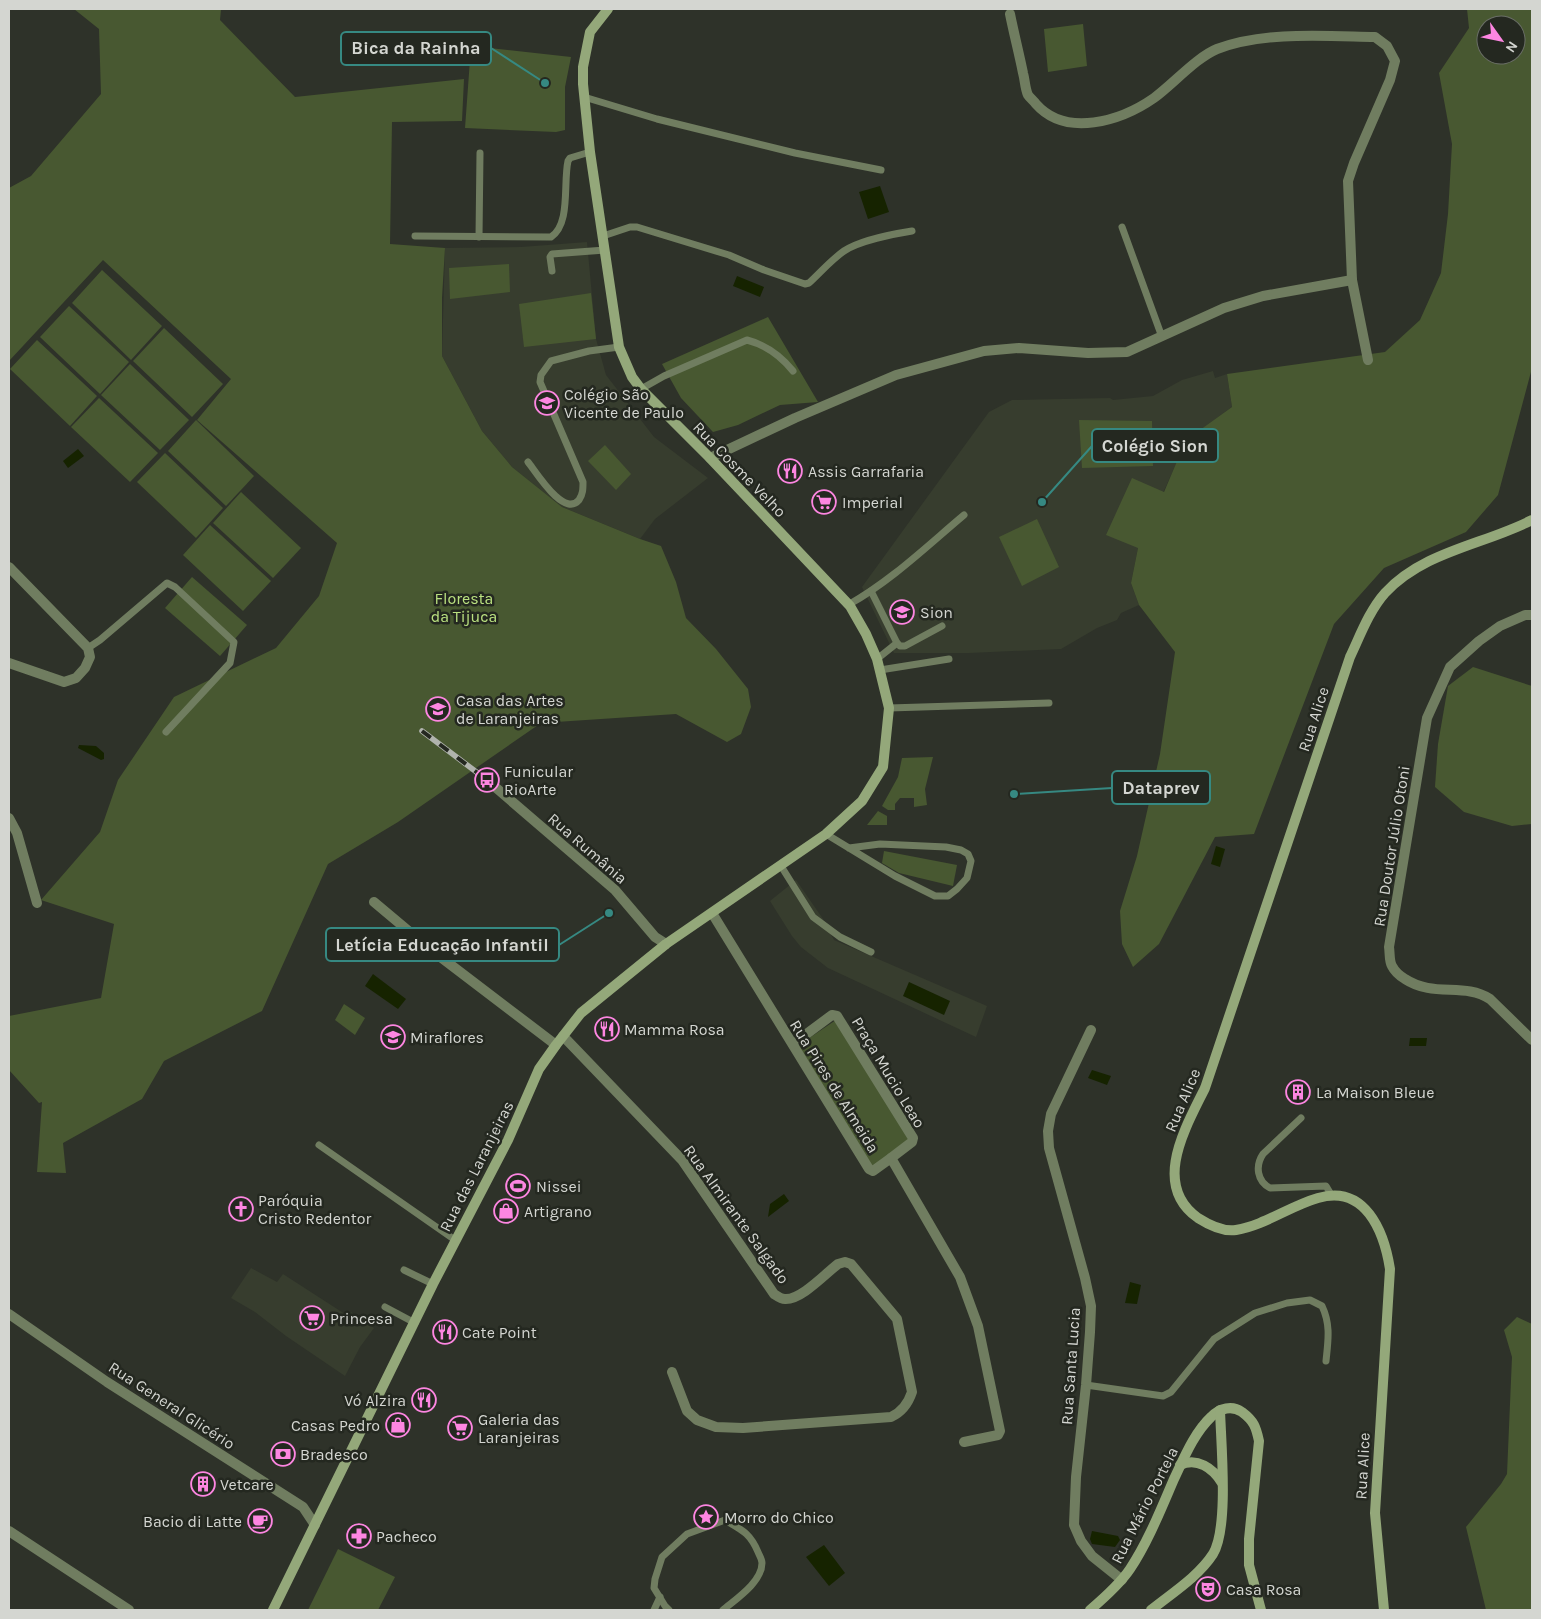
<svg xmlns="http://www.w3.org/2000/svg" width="1541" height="1619" font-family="Karla,sans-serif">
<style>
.built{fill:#373d2e}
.green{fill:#485831;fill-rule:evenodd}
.water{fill:#162300}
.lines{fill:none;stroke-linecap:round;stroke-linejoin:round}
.lane{stroke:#707d60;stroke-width:7}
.street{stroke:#707d60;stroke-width:10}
.secondary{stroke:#94a87a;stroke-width:10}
.rail-casing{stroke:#b0b3ad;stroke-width:5.5}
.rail{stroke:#242820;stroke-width:4;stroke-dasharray:11;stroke-linecap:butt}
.labels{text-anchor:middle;stroke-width:5;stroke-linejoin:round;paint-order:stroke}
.poi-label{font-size:16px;fill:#d4d6d1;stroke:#242820;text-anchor:start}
.street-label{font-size:16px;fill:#d4d6d1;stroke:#242820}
.park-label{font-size:16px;fill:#bae180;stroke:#242820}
.leader{fill:none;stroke:#368982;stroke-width:2}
.callout-dot{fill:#368982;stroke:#242820;stroke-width:2}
.callout{fill:#242820;stroke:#368982;stroke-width:2}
.callout-label{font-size:18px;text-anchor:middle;font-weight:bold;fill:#d4d6d1}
</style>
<rect width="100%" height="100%" fill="#2e3229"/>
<!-- built -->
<g class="built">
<polygon points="587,242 596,339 606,375 654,437 708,478 655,519 640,539 562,507 512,467 482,431 442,356 445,248 521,247"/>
<polygon points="1213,371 1215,378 1227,374 1232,407 1187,440 1138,548 1131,583 1139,605 1121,613 1117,620 1097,628 1061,649 969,653 894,653 862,587 989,412 1012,400 1110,398 1113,400 1153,396 1182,380"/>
<polygon points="796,880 823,919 834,940 987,1006 976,1037 828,968 801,947 792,936 770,901"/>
<polygon points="251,1268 277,1282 283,1274 348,1316 351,1312 374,1328 360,1347 345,1376 286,1336 255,1312 231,1298"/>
</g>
<!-- green -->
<g class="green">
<polygon points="74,9 221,9 220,20 295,97 464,79 462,121 392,122 390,244 445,248 442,298 442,356 482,431 512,467 562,507 640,539 661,546 676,582 686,618 716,649 748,689 751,707 741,734 727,742 676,714 541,723 398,822 328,864 262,1011 164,1061 142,1099 63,1143 66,1173 37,1172 42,1102 39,1103 9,1070 9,1016 101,998 114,924 41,900 100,832 118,780 174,697 276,648 319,596 337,543 197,420 231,379 103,260 9,361 9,188 31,176 101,94 99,29"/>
<path d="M1467,9H1532V368L1498,495L1466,532L1384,568L1334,624L1254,834L1215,837L1159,944L1133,967L1122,944L1120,911L1137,856L1160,754L1175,652L1139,605L1131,583L1138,548L1106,535L1132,478L1164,492L1186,440L1232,407L1227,374L1385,352L1420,320L1441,273L1448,214L1452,144L1439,73L1469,28ZM1486,25H1516V55H1486Z"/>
<polygon points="1083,24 1087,66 1048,72 1044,29"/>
<polygon points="471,46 571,57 565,87 565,130 556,132 465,128"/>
<polygon points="509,264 510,292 450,299 449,268"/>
<polygon points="102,270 162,326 131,360 72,303"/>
<polygon points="591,293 596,339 524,347 519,304"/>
<polygon points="69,306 129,362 100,394 40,337"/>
<polygon points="768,317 818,402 780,405 738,425 713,432 681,398 662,364"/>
<polygon points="164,328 223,384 192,417 133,361"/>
<polygon points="37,340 97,396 70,426 10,369"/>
<polygon points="130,364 189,420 160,450 101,395"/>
<polygon points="99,398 158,453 130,482 71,427"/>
<polygon points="196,420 254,476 226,506 168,451"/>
<polygon points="1079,420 1152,421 1153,466 1082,468"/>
<polygon points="605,445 631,474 616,490 588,461"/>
<polygon points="165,453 223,508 196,538 137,482"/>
<polygon points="241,492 301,548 273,578 213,523"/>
<polygon points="1037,519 1059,567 1022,586 999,537"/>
<polygon points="210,525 271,581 243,611 183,555"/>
<polygon points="192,577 247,625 220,656 165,608"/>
<polygon points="1473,667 1532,686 1532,824 1512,826 1464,812 1435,787 1438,744 1448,686"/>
<polygon points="933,757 925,789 927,805 914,807 914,798 900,798 895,804 895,810 888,810 882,806 898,777 902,758"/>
<polygon points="878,811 887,816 887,825 867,825"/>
<polygon points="884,851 957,865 953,886 899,873 882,863"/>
<polygon points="344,1004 365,1018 355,1035 335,1020"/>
<polygon points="836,1020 915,1145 875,1172 793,1049"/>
<polygon points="1517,1317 1532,1324 1532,1610 1486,1610 1466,1527 1501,1484 1507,1474 1512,1357 1504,1330"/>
<polygon points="338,1549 395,1577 378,1610 308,1610"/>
</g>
<!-- water -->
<g class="water">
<polygon points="880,186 889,212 868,219 859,192"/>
<polygon points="737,276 764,287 760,297 733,286"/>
<polygon points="78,449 84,456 68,468 63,461"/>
<polygon points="79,745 96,746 104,753 104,759 101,760 78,748"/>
<polygon points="1216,846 1225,849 1220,867 1211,864"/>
<polygon points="373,974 406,999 398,1009 365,986"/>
<polygon points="909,982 950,1001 944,1015 903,996"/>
<polygon points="1410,1038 1427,1038 1426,1046 1409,1046"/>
<polygon points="1092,1070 1111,1076 1107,1085 1088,1078"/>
<polygon points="784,1194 789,1201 768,1217 770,1204"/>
<polygon points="1130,1282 1141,1285 1137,1304 1125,1303"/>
<polygon points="1092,1531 1118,1536 1120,1540 1115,1547 1092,1544 1090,1539"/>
<polygon points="824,1545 845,1573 829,1586 806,1557"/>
</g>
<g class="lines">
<!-- lane -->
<g class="lane">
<polyline points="584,97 657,119 795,153 881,170"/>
<polyline points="1122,227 1162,337"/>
<path d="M415,236L551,237C571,224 563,183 568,161L570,158L590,152"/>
<path d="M603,236L630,227H637L729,255L764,270L805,284L809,283C820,273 831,260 844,251C859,241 893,234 912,231"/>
<polyline points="479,237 480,153"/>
<polyline points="552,271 550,257 552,254 605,250"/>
<path d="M641,389L664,376L747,340C766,345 781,356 793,371"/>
<path d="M528,462C536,472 564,518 579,500C583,494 583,489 583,482L540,382L541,375L551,361L589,351L619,347"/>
<polyline points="871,591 897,643 900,646 905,646 942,626"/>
<path d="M848,605C891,581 927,546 964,515"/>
<polyline points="88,648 100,640 167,583 175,587 234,642 230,663 166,732"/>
<polyline points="877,659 897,643"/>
<polyline points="880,670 949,659"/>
<polyline points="889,708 1049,703"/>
<polyline points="826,834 895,876 935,896 948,896 957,889 967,878 971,861 968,854 961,850 946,847 880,844 849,848"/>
<polyline points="781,866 813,917 840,937 871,952"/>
<path d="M1301,1118L1263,1154C1255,1166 1257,1181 1270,1188L1326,1186L1332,1196"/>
<polyline points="319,1145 455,1240"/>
<polyline points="404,1270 433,1284"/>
<polyline points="385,1307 415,1323"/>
<path d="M1086,1385L1163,1396L1171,1392L1214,1339L1255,1313L1287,1303L1310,1300L1322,1306C1331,1325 1328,1341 1326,1361"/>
<polyline points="654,1610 660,1597"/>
<path d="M669,1610L665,1606L654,1588L655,1579L662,1557L687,1534L725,1520C742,1530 750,1533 758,1552C759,1555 762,1559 762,1563C762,1582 736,1599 723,1610"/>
</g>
<!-- street -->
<g class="street">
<path d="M1010,14C1014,34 1019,53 1023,73C1025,80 1025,89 1028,95C1030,98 1034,101 1036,104C1066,138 1121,121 1154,98C1172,85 1197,57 1217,49C1264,31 1325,36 1375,37L1387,46L1395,61L1390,80L1354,163L1348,181L1352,280L1368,360"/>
<polyline points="710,458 795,418 896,375 984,351 1019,348 1088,353 1127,352 1224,308 1263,296 1352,280"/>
<polyline points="9,567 88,648 90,657 85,668 76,678 64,682 9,663"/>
<path d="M1532,615H1525L1500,626L1479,641L1450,667L1427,718L1389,947C1390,953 1389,961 1392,966C1395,972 1400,976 1405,979C1434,998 1464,982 1490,999L1532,1040"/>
<polyline points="487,780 615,890 655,937 666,944"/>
<polyline points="9,818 17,833 37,903"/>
<polyline points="374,902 430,949 556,1045"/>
<polyline points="712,913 869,1169 873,1171 891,1158 960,1277 978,1326 1000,1431 998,1435 964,1442"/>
<polyline points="1091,1030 1051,1114 1048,1131 1049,1148 1085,1278 1091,1306 1090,1332 1086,1385 1076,1477 1074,1525 1081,1541 1092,1556 1122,1580"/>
<path d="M563,1036L682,1160L774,1294C777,1296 781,1299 785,1299C801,1300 825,1274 838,1264L845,1262L851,1264L897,1319L912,1392C908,1404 902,1412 891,1417L743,1428L716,1427L697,1420L687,1411L672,1372"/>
<polyline points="793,1044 832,1015 837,1016 913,1138 912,1142 891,1158"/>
<polyline points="9,1314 107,1382 303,1507 315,1525"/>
<polyline points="9,1531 129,1610"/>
</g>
<!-- secondary -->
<g class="secondary">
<path d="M1180,1465C1197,1457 1213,1468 1222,1483"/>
<polyline points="273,1610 433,1284 508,1140 539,1069 556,1045 581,1013 666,944 826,834 862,801 883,767 889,708 877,659 866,634 850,606 710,458 641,389 632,377 619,347 590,152 583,84 583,67 590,32 608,9"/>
<path d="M1090,1610C1104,1598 1120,1584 1130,1569C1148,1542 1161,1509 1174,1479C1184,1458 1194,1433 1211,1417C1220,1408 1232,1405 1242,1412C1254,1421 1256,1427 1259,1441L1249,1539V1565L1261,1610"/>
<path d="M1151,1610C1172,1593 1198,1577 1213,1554C1229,1528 1221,1444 1220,1410"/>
<path d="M1384,1610L1375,1513L1390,1269C1384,1231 1365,1184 1318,1198C1290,1206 1265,1225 1236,1230C1223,1232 1209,1225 1198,1218C1151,1185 1186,1127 1205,1088L1350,657C1360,636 1369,611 1385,593C1424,551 1483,545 1532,520"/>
</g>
<!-- rail casing -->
<g class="rail-casing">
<polyline id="rail" points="422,731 487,780"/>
</g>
<!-- rail -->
<use href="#rail" class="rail"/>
</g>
<!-- icons -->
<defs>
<g id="school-ring" transform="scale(1.25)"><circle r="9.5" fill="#242820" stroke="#fd86e1" stroke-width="1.5"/><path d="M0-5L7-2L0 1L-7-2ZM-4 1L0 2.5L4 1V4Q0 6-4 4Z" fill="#fd86e1"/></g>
<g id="restaurant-ring" transform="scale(1.25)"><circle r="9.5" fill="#242820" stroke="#fd86e1" stroke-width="1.5"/><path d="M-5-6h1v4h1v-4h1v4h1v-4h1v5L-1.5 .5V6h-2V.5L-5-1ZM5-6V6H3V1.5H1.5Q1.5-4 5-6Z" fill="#fd86e1"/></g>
<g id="supermarket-ring" transform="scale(1.25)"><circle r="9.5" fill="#242820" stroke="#fd86e1" stroke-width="1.5"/><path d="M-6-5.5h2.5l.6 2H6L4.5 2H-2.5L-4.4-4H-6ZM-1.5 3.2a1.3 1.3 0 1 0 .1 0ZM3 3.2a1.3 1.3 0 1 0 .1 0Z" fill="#fd86e1"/></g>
<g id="bus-ring" transform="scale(1.25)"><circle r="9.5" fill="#242820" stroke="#fd86e1" stroke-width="1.5"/><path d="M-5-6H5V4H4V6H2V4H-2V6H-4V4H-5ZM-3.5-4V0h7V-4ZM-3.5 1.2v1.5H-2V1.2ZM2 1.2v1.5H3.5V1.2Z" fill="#fd86e1"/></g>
<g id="building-ring" transform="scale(1.25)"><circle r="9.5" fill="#242820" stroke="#fd86e1" stroke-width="1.5"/><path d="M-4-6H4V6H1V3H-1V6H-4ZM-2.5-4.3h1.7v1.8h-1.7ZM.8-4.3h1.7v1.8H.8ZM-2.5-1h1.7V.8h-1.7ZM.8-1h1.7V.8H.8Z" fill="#fd86e1"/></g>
<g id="stadium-ring" transform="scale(1.25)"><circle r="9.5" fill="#242820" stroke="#fd86e1" stroke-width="1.5"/><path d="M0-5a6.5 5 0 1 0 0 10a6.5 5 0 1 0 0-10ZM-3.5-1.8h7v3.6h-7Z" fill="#fd86e1"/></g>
<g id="church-ring" transform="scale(1.25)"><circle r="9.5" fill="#242820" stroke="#fd86e1" stroke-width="1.5"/><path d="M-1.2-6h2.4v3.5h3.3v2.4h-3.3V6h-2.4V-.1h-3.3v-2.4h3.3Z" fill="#fd86e1"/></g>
<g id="shop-ring" transform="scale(1.25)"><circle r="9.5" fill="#242820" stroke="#fd86e1" stroke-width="1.5"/><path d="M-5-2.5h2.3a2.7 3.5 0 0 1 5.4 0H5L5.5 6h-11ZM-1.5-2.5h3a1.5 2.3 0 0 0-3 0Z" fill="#fd86e1"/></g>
<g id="bank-ring" transform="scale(1.25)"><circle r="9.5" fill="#242820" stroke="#fd86e1" stroke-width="1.5"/><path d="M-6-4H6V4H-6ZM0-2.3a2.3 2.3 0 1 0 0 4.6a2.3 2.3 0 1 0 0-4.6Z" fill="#fd86e1"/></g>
<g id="sight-ring" transform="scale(1.25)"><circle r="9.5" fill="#242820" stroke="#fd86e1" stroke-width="1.5"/><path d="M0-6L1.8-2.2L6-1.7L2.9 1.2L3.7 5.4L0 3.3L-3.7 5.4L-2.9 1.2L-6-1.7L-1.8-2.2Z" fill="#fd86e1"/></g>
<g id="cafe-ring" transform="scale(1.25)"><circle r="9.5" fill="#242820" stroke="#fd86e1" stroke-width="1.5"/><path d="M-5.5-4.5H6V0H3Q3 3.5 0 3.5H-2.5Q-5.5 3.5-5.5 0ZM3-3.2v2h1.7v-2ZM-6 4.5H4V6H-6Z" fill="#fd86e1"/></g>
<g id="pharmacy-ring" transform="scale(1.25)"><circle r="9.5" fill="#242820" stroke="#fd86e1" stroke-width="1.5"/><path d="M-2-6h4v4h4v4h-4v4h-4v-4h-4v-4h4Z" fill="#fd86e1"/></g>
<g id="theatre-ring" transform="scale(1.25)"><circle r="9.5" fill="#242820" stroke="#fd86e1" stroke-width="1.5"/><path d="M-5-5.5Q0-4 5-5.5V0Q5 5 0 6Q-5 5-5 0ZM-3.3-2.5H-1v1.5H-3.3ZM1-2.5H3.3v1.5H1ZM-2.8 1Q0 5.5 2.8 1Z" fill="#fd86e1"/></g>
</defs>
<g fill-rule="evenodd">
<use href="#school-ring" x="547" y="403"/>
<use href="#restaurant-ring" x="790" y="471"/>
<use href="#supermarket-ring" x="824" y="502"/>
<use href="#school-ring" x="902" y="612"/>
<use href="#school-ring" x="438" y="709"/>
<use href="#bus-ring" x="487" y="780"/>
<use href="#restaurant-ring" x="607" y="1029"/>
<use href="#school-ring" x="393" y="1037"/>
<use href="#building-ring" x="1298" y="1092"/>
<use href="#stadium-ring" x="518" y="1186"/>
<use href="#church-ring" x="241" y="1209"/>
<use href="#shop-ring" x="506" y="1211"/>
<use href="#supermarket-ring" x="312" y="1318"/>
<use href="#restaurant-ring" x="445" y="1332"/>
<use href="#restaurant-ring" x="424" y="1400"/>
<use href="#shop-ring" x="398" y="1425"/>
<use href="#supermarket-ring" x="460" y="1428"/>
<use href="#bank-ring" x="283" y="1454"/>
<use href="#building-ring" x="203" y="1484"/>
<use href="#sight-ring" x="706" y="1517"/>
<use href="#cafe-ring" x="260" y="1521"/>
<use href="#pharmacy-ring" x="359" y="1536"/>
<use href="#theatre-ring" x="1208" y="1589"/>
</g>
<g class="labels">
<!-- poi labels -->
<g class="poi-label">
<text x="564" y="400">Colégio São<tspan x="564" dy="18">Vicente de Paulo</tspan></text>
<text x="808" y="477">Assis Garrafaria</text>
<text x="842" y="508">Imperial</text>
<text x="920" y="618">Sion</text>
<text x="456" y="706">Casa das Artes<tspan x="456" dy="18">de Laranjeiras</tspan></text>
<text x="504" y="777">Funicular<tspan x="504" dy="18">RioArte</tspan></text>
<text x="624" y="1035">Mamma Rosa</text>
<text x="410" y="1043">Miraflores</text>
<text x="1316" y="1098">La Maison Bleue</text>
<text x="536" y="1192">Nissei</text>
<text x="258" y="1206">Paróquia<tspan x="258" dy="18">Cristo Redentor</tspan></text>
<text x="524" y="1217">Artigrano</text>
<text x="330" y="1324">Princesa</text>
<text x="462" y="1338">Cate Point</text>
<text x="406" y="1406" text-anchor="end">Vó Alzira</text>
<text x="478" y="1425">Galeria das<tspan x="478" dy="18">Laranjeiras</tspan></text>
<text x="380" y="1431" text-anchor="end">Casas Pedro</text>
<text x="300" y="1460">Bradesco</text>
<text x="220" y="1490">Vetcare</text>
<text x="724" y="1523">Morro do Chico</text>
<text x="242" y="1527" text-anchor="end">Bacio di Latte</text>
<text x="376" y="1542">Pacheco</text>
<text x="1226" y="1595">Casa Rosa</text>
</g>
<!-- street labels -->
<g class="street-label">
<text transform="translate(740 469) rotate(46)" y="6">Rua Cosme Velho</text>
<text transform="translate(1313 719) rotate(-72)" y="6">Rua Alice</text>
<text transform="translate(1391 846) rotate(-81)" y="6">Rua Doutor Júlio Otoni</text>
<text transform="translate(588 848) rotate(41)" y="6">Rua Rumânia</text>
<text transform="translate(889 1072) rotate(59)" y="6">Praça Mucio Leao</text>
<text transform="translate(835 1086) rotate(58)" y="6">Rua Pires de Almeida</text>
<text transform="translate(1182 1100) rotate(-67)" y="6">Rua Alice</text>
<text transform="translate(476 1166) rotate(-63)" y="6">Rua das Laranjeiras</text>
<text transform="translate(737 1214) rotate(54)" y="6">Rua Almirante Salgado</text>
<text transform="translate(1070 1366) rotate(-86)" y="6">Rua Santa Lucia</text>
<text transform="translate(172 1405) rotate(33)" y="6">Rua General Glicério</text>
<text transform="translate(1362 1466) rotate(-87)" y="6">Rua Alice</text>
<text transform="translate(1144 1505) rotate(-63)" y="6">Rua Mário Portela</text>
</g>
<!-- park labels -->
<g class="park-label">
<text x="464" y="604">Floresta<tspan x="464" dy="18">da Tijuca</tspan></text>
</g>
</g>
<!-- callouts -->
<path class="leader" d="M545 83L491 48M1042 502L1092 446M1014 794L1112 788M609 913L559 945"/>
<g class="callout-dot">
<circle cx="545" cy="83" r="5"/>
<circle cx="1042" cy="502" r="5"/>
<circle cx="1014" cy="794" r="5"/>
<circle cx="609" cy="913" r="5"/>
</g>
<g class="callout">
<rect x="341" y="32" width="150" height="33" rx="5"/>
<rect x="1092" y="429" width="126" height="33" rx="5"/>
<rect x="1112" y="771" width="98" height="33" rx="5"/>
<rect x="326" y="928" width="233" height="33" rx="5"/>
</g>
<g class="callout-label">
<text x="416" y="54">Bica da Rainha</text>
<text x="1155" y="452">Colégio Sion</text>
<text x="1161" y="794">Dataprev</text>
<text x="442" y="951">Letícia Educação Infantil</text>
</g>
<!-- border -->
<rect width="1541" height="1619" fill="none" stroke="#d4d6d1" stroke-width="20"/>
<!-- north arrow -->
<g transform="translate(1501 40) rotate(123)"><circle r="24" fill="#242820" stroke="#6a6e67"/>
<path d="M0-4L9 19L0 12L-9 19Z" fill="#fd86e1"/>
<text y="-8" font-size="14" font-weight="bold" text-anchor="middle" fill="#d4d6d1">N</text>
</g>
</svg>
